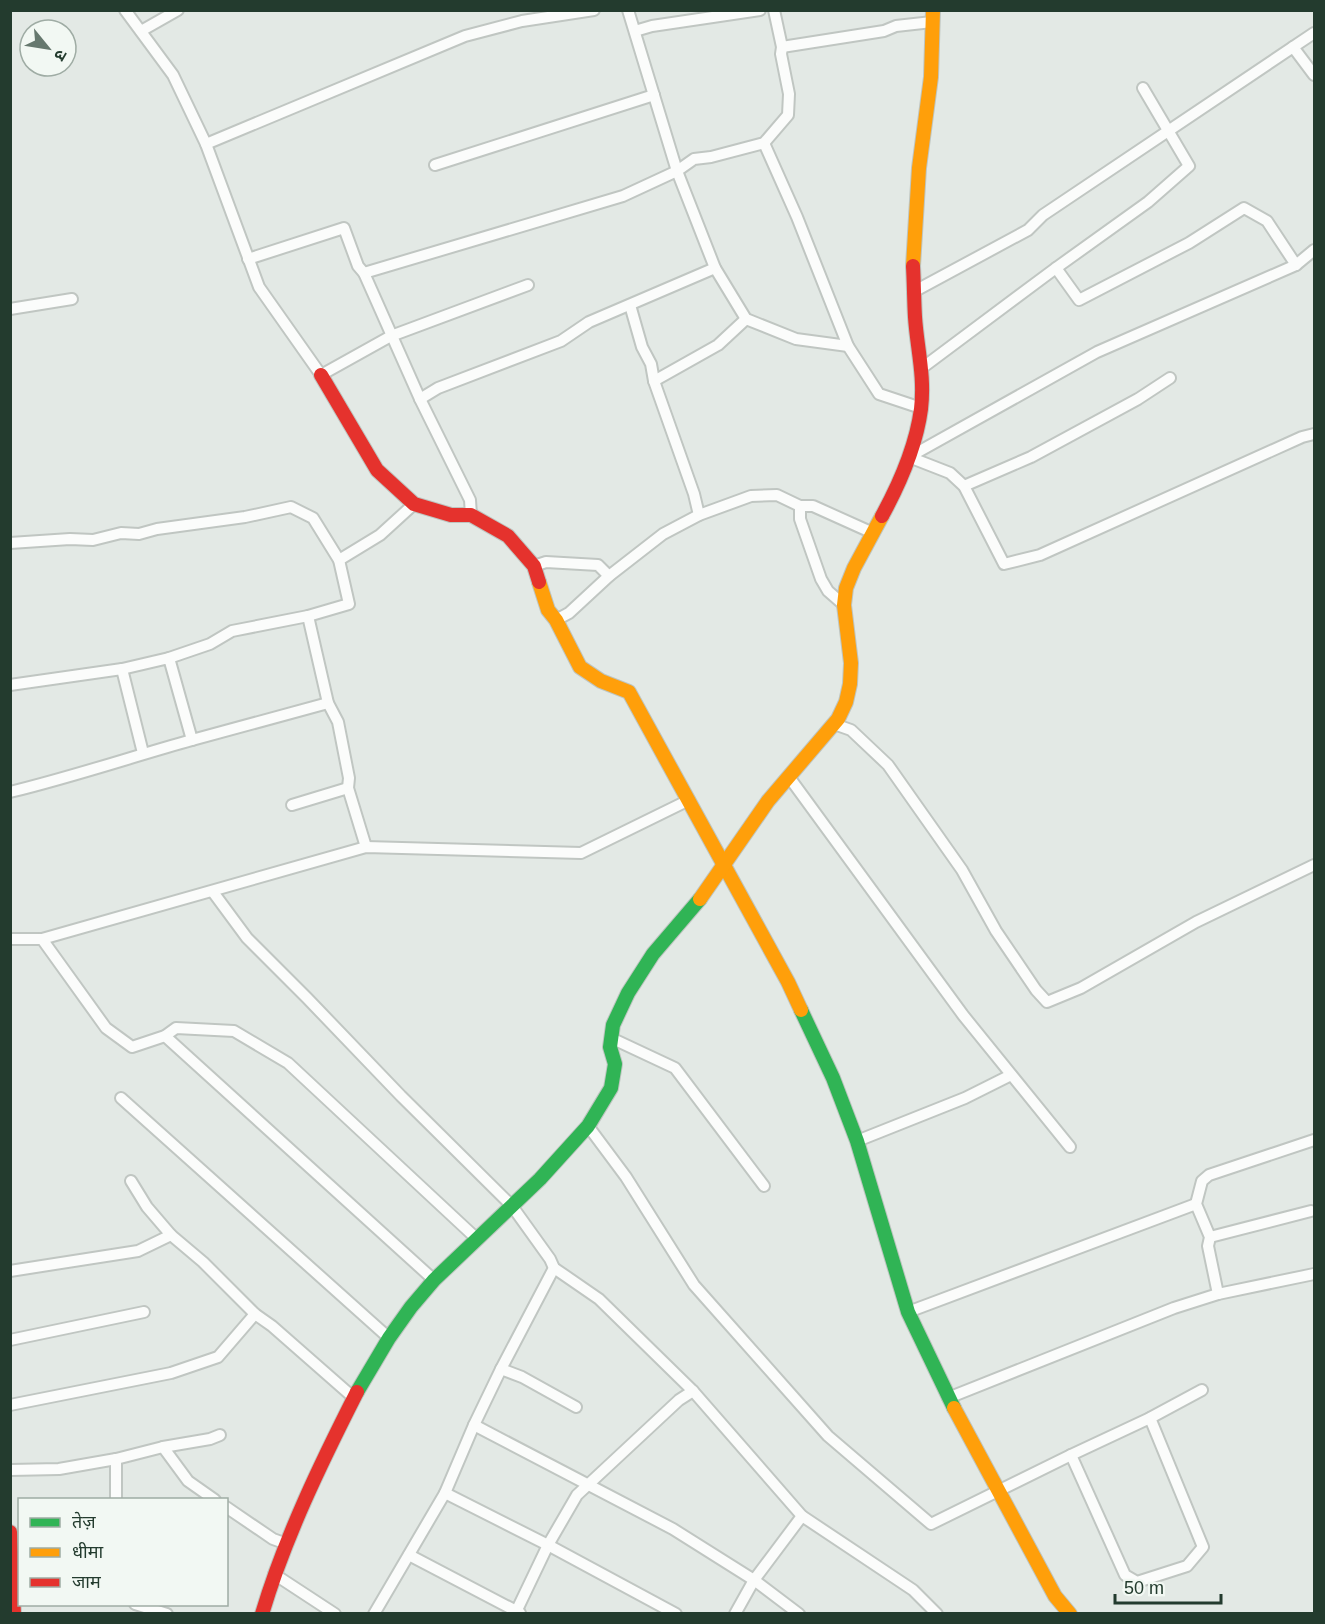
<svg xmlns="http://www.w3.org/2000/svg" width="1325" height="1624" font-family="Arial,'Noto Sans Devanagari',sans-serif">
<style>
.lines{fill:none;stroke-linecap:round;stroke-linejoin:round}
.street-casing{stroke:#c0c6c2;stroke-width:14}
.fast-casing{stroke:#bec5c0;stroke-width:16}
.slow-casing{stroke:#bec5c0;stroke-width:16}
.jam-casing{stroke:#bec5c0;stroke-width:16}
.street{stroke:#fbfcfb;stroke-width:10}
.fast{stroke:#30b455;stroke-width:14}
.slow{stroke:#ff9f0a;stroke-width:14}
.jam{stroke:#e5322d;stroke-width:14}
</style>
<rect width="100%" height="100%" fill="#e3e9e5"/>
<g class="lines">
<!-- street casing -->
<g class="street-casing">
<g id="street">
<polyline points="125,10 173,75 206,144 259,287 321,375 391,336 528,285"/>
<polyline points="628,10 677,171 715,268 746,319 796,339 848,346"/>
<polyline points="141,31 178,10"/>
<polyline points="635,31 652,26 760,10"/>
<polyline points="782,47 884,31 896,26 932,22"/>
<polyline points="1293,47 1314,75"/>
<polyline points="764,143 797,217 848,346 879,394 921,408"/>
<polyline points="206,144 465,36 522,21 594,10"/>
<polyline points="435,165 654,95"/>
<polyline points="248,259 344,228 358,266 364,273 420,399 470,500 471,515"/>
<polyline points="1056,268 1079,300 1189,243 1244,208 1267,221 1296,265"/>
<polyline points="364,273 623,196 677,171 694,159 711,157 764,143 788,115 789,94 781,54 782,47 774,10"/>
<polyline points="913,292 1028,230 1043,215 1314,33"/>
<polyline points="630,305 642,347 651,364 654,381 694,494 699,515"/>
<polyline points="10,309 72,299"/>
<polyline points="922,368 1056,268 1148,202 1189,166 1143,88"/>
<polyline points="654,381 718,345 746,319"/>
<polyline points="420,399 438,388 561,341 589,322 715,268"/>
<polyline points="909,457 950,473 964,486 1004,564 1040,555 1302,437 1314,434"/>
<polyline points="909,457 1097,352 1296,265 1314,250"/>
<polyline points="964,486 1031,457 1138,399 1170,378"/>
<polyline points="800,506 800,519 821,579 828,591 844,605"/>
<polyline points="10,543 70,539 93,540 121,533 139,534 157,529 245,517 291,507 313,518 339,560 349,604 308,616 232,631 210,644 169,658"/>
<polyline points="339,560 380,535 414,504"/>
<polyline points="534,566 546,562 598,565 609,576"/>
<polyline points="308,616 328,703 338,722 349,778 348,788 366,847"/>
<polyline points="556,620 569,613 609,576 663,534 699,515 751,496 777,495 800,506 813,506 873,533"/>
<polyline points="122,669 143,753"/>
<path d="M10,685L122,669L169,658L192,740C131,757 72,777 10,792"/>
<polyline points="834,724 851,730 888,765 962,870 996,931 1036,990 1047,1002 1081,988 1196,922 1314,865"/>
<polyline points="192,740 328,703"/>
<polyline points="789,777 963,1015 1070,1147"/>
<polyline points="292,805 348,788"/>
<polyline points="213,892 247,938 307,998 401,1096 512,1206 550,1259 554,1268 599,1299 693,1391 802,1516 913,1590 937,1614"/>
<polyline points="10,939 42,939 366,847 581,853 689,800"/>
<polyline points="42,939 106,1028 132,1047 165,1036 176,1028 234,1031 288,1063 477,1239"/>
<polyline points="165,1036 434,1280"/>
<polyline points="611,1038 675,1068 764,1186"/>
<polyline points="121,1098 389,1338"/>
<polyline points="588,1126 626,1177 694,1285 828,1436 931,1524 1071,1455 1150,1418 1202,1390"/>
<polyline points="857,1141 965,1098 1011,1075"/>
<polyline points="131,1181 147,1207 171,1235 203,1262 255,1314 272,1326 354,1398"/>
<polyline points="1210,1237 1311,1211"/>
<polyline points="10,1271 138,1251 171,1235"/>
<polyline points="1218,1294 1208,1246 1210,1237 1196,1204 1202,1181 1209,1175 1314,1140"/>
<polyline points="908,1312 1196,1204"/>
<polyline points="10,1340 144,1312"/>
<polyline points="501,1369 522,1377 576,1407"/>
<polyline points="948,1398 1174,1308 1218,1294 1314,1274"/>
<polyline points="10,1405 171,1373 218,1357 255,1314"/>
<polyline points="474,1425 673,1529 754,1580 799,1614"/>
<polyline points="163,1447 188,1481 215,1500"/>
<polyline points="1071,1455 1125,1575 1137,1582 1187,1566 1203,1547 1150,1418"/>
<polyline points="10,1470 59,1469 116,1459 163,1447 210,1439 220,1435"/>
<polyline points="445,1493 548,1545 676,1614"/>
<polyline points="116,1500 116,1459"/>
<polyline points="226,1507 273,1539 287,1544"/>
<polyline points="409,1555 520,1613"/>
<polyline points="274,1574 335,1614"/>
<polyline points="135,1604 167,1614"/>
<polyline points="374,1614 445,1493 474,1425 501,1369 554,1268"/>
<polyline points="515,1614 548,1545 577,1495 679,1400 693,1391"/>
<polyline points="735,1614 754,1580 802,1516"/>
</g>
</g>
<!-- fast casing -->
<g class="fast-casing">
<g id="fast">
<polyline points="801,1010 833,1078 857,1141 908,1312 954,1408"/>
<polyline points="357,1392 389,1338 411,1307 434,1280 540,1179 588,1126 611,1088 615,1064 610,1047 613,1025 628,993 653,954 700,899"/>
</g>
</g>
<!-- slow casing -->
<g class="slow-casing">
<g id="slow">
<polyline points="913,266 919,168 931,77 933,10"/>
<polyline points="539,582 548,610 556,620 580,667 601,681 629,692 788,982 801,1010"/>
<polyline points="700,899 768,801 838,719 846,702 850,684 851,663 844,605 846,588 854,568 882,516"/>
<polyline points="954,1408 1055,1596 1070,1614"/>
</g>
</g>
<!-- jam casing -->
<g class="jam-casing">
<g id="jam">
<polyline points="321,375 377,470 414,504 451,515 471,515 508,536 534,566 539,582"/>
<path d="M882,516C900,483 916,447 921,409C925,376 917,348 915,317C914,300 914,283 913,266"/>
<polyline points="10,1532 14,1614"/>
<path d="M262,1614C285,1537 321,1463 357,1392"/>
</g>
</g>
<!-- street -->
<use href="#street" class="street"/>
<!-- fast -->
<use href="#fast" class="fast"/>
<!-- slow -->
<use href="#slow" class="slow"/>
<!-- jam -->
<use href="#jam" class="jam"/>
</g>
<!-- border -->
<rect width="1325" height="1624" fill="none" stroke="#233b2e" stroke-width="24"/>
<!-- legend -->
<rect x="18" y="1498" width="210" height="108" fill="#f2f8f3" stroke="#9faca4" stroke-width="1.5"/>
<rect x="30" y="1518" width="30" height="9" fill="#30b455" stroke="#9faca4" stroke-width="1.5"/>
<text x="72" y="1528" font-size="18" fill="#233b2e">तेज़</text>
<rect x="30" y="1548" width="30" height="9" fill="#ff9f0a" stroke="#9faca4" stroke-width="1.5"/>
<text x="72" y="1558" font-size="18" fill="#233b2e">धीमा</text>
<rect x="30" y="1578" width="30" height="9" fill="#e5322d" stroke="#9faca4" stroke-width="1.5"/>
<text x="72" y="1588" font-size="18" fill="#233b2e">जाम</text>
<!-- north arrow -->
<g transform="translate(48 48) rotate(120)"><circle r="28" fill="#f2f8f3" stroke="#9faca4" stroke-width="1.5"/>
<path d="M0-4.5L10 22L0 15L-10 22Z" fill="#66786e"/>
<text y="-9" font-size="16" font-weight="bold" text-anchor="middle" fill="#233b2e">उ</text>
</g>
<!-- scale -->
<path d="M1115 1594v9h106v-9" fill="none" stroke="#233b2e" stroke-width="3"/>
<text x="1124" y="1594" font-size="18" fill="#233b2e" stroke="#f2f8f3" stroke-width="4.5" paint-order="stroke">50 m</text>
</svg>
